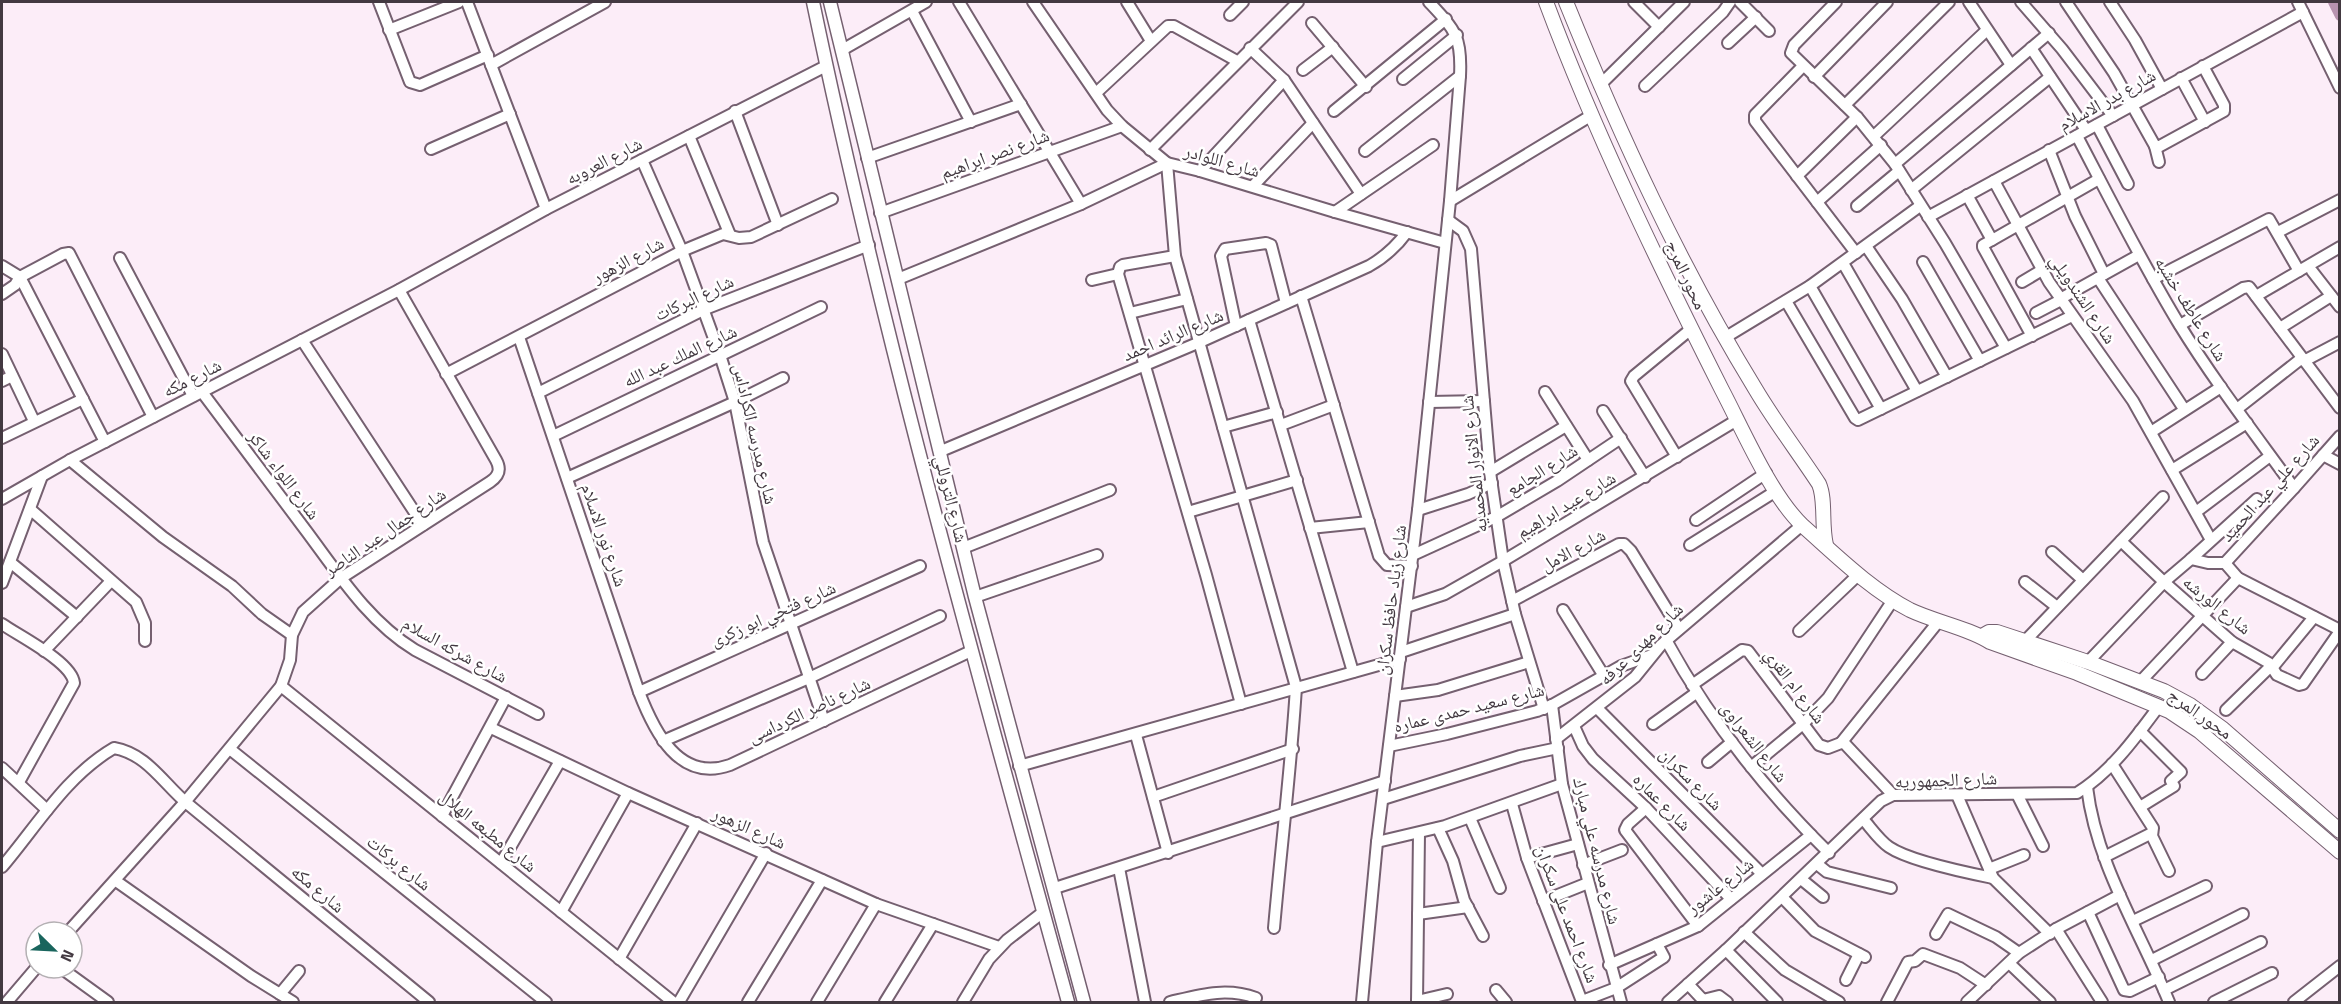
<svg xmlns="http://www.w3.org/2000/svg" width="2341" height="1004" font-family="'Titillium Web','Noto Naskh Arabic',sans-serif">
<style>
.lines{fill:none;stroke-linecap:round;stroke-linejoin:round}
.canal{stroke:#b793af;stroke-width:10}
.minor-casing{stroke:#756070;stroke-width:14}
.tertiary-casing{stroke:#756070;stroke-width:15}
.secondary-casing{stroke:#756070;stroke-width:16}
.minor{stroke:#fff;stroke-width:10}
.tertiary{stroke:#fff;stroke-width:12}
.secondary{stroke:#fff;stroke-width:14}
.labels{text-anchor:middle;stroke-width:5;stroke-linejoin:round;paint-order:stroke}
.street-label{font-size:18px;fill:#433941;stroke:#fff}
</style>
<rect width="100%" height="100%" fill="#fcedf8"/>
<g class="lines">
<!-- canal -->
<polyline class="canal" points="2333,2 2340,16"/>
<!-- minor casing -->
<g class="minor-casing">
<g id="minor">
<polyline points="379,2 410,82 420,85 488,55"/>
<polyline points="467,2 546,209"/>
<polyline points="959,2 1081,204"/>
<path d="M1033,2L1107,110L1122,126L1167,163L1175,256L1296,687C1291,768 1281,848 1274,928"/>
<polyline points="1127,2 1151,41"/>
<polyline points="1634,2 1659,27"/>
<polyline points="1740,2 1769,31"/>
<polyline points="1836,2 1794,45 1791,53 1857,117 1895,164 1945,243 2006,348"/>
<polyline points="1969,2 2011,65"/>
<polyline points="2021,2 2062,49 2113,116"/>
<polyline points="2066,2 2114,73 2155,146 2160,146 2224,111 2224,105 2203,66"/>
<polyline points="2110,2 2135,40 2162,89"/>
<polyline points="2298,2 2340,88"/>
<polyline points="912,11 971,122"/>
<polyline points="1230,15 1243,2"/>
<polyline points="1312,23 1366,87"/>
<polyline points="389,30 459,2"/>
<polyline points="1728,43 1756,17"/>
<polyline points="1250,48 1284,80 1361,194"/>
<polyline points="2031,48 2086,130"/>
<polyline points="842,50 926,2"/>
<polyline points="491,65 605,2"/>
<polyline points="1803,66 1755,115 1755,121 1856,253"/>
<polyline points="1303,70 1333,47"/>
<polyline points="1814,77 1887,2"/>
<polyline points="2181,78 2205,122"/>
<polyline points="1403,79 1457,35"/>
<polyline points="1600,85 1684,2"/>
<polyline points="1645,86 1723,12 1730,2"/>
<polyline points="1096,93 1168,26 1174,26 1237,61"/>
<polyline points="1845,105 1949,2"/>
<polyline points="735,111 778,225"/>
<polyline points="1334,111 1446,19"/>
<polyline points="2097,125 2128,184"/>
<polyline points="689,136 730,235"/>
<polyline points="1874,136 1987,30"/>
<path d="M2077,136C2110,199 2142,263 2179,324C2214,381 2255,434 2294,488"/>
<polyline points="2155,146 2159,162"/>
<polyline points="431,149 510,114"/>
<polyline points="1150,150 1298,2"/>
<polyline points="2049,150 2075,216 2104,274"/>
<polyline points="1365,151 1460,76"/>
<polyline points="867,158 1021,104"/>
<polyline points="642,160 682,251 720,355 735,402 763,542 824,721"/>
<polyline points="1895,164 2049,33"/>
<polyline points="1200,171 1284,80"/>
<polyline points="1797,176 1857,117"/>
<polyline points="1994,181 2049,282 2133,401 2211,540"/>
<polyline points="1253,186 1313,123"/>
<polyline points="1911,190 2050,77"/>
<polyline points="1967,195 1992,240 1983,245 1983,247 2032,336"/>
<polyline points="1450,201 1592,115"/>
<polyline points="1817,202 1881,145"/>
<polyline points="1857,206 1899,171"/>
<polyline points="1335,212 1433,145"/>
<polyline points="880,213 1122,126"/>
<polyline points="1928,217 2303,12"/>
<polyline points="1448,220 1463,231 1471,249 1490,472 1503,561 1515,614 1544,709"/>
<polyline points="2278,232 2340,200"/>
<polyline points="1992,240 2099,179"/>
<polyline points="1866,246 1902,299 1947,377"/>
<polyline points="1175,256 1123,265 1120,267 1118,274 1206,575 1241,704"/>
<polyline points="120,258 193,396"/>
<polyline points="1923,262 1980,361"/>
<polyline points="1843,263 1917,391"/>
<polyline points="2,266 20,277 105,442"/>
<polyline points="2312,271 2340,307"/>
<polyline points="2098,278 2184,409"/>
<polyline points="898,279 1081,204 1167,163 1200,171 1335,212 1445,243"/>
<polyline points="2153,279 2269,219 2299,271"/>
<polyline points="1092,280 1118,274"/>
<polyline points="2022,282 2042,270"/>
<polyline points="1810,286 1881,409"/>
<polyline points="2,294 15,285 20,277 63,254 69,253 153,417"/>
<polyline points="1301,296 1379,556 1387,565 1412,566"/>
<polyline points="2256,296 2340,247"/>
<polyline points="2060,299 2139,255"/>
<polyline points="1786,301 1855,418 1858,420 2072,316"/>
<polyline points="1130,313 1187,299"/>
<polyline points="2036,313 2061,300"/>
<polyline points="1249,320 1353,672"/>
<polyline points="2180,325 2243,288 2249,287 2340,408"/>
<polyline points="1236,326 1221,256 1225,249 1266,243 1271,245 1286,303"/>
<polyline points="2280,328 2331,296"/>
<path d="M519,337L639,692C654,731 679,783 730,765L971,651"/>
<polyline points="1726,337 1810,286 1920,206"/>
<polyline points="302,340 423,525"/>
<polyline points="2,354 34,421"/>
<polyline points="2304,361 2340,342"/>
<polyline points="446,374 682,251 723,234 739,238 751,237 832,199"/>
<polyline points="2,381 12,376"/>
<path d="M202,392C237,439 272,486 307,532C339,575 369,622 415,650L538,714"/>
<polyline points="1545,392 1588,460"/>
<polyline points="538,393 705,309 869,245"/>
<polyline points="1429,402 1484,401"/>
<polyline points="2237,409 2302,358"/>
<polyline points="1603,411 1645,477"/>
<polyline points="1281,425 1334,405"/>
<polyline points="1223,427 1277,412"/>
<polyline points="2151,432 2221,387"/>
<polyline points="553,436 821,307"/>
<polyline points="2,438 83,399"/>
<path d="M941,451L1200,342L1369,266C1385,257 1396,247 1407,232"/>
<polyline points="2323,455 2340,464"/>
<polyline points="1677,457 1631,381 1634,376 1691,329"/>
<polyline points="70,460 163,537 232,586 262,614 292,635"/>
<polyline points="2172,470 2247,423"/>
<polyline points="1490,472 1566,426"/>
<polyline points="567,478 735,402 783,378"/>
<polyline points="2,499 70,460 399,290 546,209 826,66"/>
<polyline points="30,509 136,602 145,623 145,641"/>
<polyline points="1418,510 1468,494 1492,483"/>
<polyline points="1188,512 1297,480"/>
<polyline points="2196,512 2270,456"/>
<polyline points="1696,520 1766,473"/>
<polyline points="1310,528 1369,522"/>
<polyline points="2121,541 2164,582 2232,642 2269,663 2277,675 2299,685 2303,684 2340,631"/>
<polyline points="1690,545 1776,491"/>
<polyline points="963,548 1110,490"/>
<polyline points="2052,552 2083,580"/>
<polyline points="1413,555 1496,517 1557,481 1621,438"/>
<polyline points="2191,559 2257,499"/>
<polyline points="10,562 77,617"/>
<polyline points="2225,563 2238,578 2340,630"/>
<polyline points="2025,582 2057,607"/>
<polyline points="2,583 42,476"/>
<polyline points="975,597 1097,555"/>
<polyline points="1512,601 1619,544 1624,544 1631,551 1679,629"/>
<polyline points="1406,607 1445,594 1503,561 1737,420"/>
<polyline points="1563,610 1604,676"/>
<path d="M2,624C19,636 72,662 74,683L19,782"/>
<polyline points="1799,631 1858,575"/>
<path d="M1666,640C1709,719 1765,790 1829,853"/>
<polyline points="2025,641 2163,497"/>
<polyline points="44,651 111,581"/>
<polyline points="1401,652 1515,614"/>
<polyline points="2088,662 2164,582 2191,559 2208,563 2225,563 2294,488 2340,436"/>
<polyline points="2272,668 2314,617"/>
<polyline points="2202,674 2232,642"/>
<polyline points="2140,682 2238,578"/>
<polyline points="1692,685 1742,650 1748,651 1819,745 1828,748 1841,743 1845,744 1893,795"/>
<polyline points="281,686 673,1002"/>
<polyline points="639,692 920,566"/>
<polyline points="1395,696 1438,690 1529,662"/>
<polyline points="1552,705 1562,784 1621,1002"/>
<polyline points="1597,708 1762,874"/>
<polyline points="2226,710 2271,666"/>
<polyline points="1653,724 1696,693"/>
<polyline points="1574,726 1583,746 1593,759 1646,808 1731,899"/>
<polyline points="491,728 628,793 876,904 999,947"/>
<polyline points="1136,735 1168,853"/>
<polyline points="1556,739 1635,677 1661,645 1802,525"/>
<polyline points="663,741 809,678 940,616"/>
<polyline points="1841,743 1938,622"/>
<polyline points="1389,746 1447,734 1537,711 1552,705 1621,666 1652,655"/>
<polyline points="231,750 546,1002"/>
<polyline points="1708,762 1732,742"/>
<polyline points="2112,764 2153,828 2152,836 2169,871"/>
<polyline points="1019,766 1400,659"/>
<polyline points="1751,767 1803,724 1828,698 1893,600"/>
<polyline points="2,768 47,810"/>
<path d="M2087,787C2096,864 2140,931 2169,1002"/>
<polyline points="2017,794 2043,846"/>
<polyline points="1957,795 1993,878 2050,934"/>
<polyline points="1153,797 1293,749"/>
<polyline points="1383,799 1520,756 1558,748"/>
<polyline points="1512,804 1527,858 1581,999 1585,1000 1616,988 1664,957 1657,944"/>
<polyline points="2140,807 2174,786 2171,781 2181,772 2140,731"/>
<polyline points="1646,808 1628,824 1625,830 1698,926"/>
<polyline points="442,816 506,697"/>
<polyline points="1470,818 1500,888"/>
<path d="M1863,819C1871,828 1879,840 1889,847C1908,860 1968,873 1993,878"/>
<polyline points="1438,828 1453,861 1464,900 1483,936"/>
<polyline points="1377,842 1445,826 1562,784"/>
<polyline points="2104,857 2152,833"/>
<polyline points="1527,858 1578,844"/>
<polyline points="501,863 560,761"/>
<polyline points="1817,864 1827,872 1891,888"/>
<polyline points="1583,865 1622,850"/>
<path d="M2,867C37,826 66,776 114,748C148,754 164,785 189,805C269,871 349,936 429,1002"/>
<polyline points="1119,868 1145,1002"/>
<polyline points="1989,869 2024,855"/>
<polyline points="1801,879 1823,897"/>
<polyline points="116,881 251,976 293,1002"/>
<polyline points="1055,888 1385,781"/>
<polyline points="1782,897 1815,931 1865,957"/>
<polyline points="1543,901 1588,883"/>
<polyline points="561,912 628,793"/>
<polyline points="2088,912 2124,990 2130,991 2159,977"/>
<polyline points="1418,914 1468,907"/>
<polyline points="2133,921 2206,886"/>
<polyline points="2056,929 2102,1002"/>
<path d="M68,932L185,802L281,686L290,660L292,635L303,612L341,578L490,482C499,476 501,469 496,460L399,290"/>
<polyline points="1744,932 1785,970 1839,1002"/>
<polyline points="1936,934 1948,914 1996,937 2019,953"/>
<polyline points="1726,950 1777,1002"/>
<polyline points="619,959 697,823"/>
<polyline points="2152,960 2243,914"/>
<polyline points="2009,963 2050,1002"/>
<polyline points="1609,965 1698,926 1811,835"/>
<polyline points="61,968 108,1002"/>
<polyline points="1846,980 1859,954"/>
<polyline points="1688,984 1703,1000 1719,996 1727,1002"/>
<polyline points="1496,990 1506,1002"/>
<polyline points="2164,990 2261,942"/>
<polyline points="280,994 299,971"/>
<polyline points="1417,1001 1447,994"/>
<polyline points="7,1002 36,968"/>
<polyline points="679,1002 766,853"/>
<polyline points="748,1002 822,880"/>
<polyline points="817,1002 876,904"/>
<polyline points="885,1002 933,924"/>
<polyline points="963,1002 989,959 1007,940 1042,913"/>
<path d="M1170,1002C1200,995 1226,987 1256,998"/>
<path d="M1362,1002L1377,842L1418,510L1450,201L1460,76C1462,36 1455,30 1429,2"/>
<polyline points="1417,1002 1419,833"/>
<path d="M1668,1002L1726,950L1881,801L1893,795L2077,793C2111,772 2136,737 2159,706"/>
<polyline points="1887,1002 1908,962 1915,961 1923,954 1960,968 1986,985"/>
<polyline points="1967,1002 2019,953 2056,929 2120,895"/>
<polyline points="2214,1002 2272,973"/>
<polyline points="2294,1002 2340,966"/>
</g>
</g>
<!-- tertiary casing -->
<g class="tertiary-casing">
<g id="tertiary">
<path d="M813,2C883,339 977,670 1068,1002"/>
<polyline points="830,2 975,597 1084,1002"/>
</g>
</g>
<!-- secondary casing -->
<g class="secondary-casing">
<g id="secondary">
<path d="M1546,2C1595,133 1659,265 1722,390C1743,430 1771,496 1803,526C1837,556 1870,589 1910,610C1935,622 1969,628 1990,642L2077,673L2169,711L2199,731L2340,852"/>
<path d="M1566,2C1620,135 1680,266 1756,390C1775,422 1798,452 1819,484C1826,500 1821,524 1826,545"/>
<polyline points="1982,636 1989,632 1997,632 2088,662 2164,691 2190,705 2223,729 2340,831"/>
</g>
</g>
<!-- minor -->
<use href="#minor" class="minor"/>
<!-- tertiary -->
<use href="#tertiary" class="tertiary"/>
<!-- secondary -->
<use href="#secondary" class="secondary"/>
</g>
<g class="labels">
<!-- street labels -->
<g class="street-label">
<text transform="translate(2107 100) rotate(-29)" y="6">شارع بدر الاسلام</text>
<text transform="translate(995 154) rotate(-20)" y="6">شارع نصر ابراهيم</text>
<text transform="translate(604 161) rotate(-27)" y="6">شارع العروبه</text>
<text transform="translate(1222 161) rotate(16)" y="6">شارع اللوادر</text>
<text transform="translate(628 260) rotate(-28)" y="6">شارع الزهور</text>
<text transform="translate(1686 275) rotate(65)" y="6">محور المرج</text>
<text transform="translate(694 298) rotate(-25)" y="6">شارع البركات</text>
<text transform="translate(2083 299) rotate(56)" y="6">شارع الشندويلي</text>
<text transform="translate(2191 309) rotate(58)" y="6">شارع عاطف خشبه</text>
<text transform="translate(1173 335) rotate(-23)" y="6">شارع الرائد احمد</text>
<text transform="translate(680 356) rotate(-25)" y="6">شارع الملك عبد الله</text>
<text transform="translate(192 378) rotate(-27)" y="6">شارع مكه</text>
<text transform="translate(755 434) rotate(77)" y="6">شارع مدرسه الكراداس</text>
<text transform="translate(1474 464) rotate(-96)" y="6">شارع الانوار المحمديه</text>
<text transform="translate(1542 470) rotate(-32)" y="6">شارع الجامع</text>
<text transform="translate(284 475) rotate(53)" y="6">شارع اللواء شاكر</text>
<text transform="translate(2270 488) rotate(-48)" y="6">شارع علي عبد الحميد</text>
<text transform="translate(951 499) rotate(76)" y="6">شارع التروللي</text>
<text transform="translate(1566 505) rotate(-31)" y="6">شارع عيد ابراهيم</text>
<text transform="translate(385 532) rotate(-34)" y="6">شارع جمال عبد الناصر</text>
<text transform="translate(604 535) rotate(71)" y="6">شارع نور الاسلام</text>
<text transform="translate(1573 550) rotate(-28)" y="6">شارع الامل</text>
<text transform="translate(1391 600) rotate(-83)" y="6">شارع زياد حافظ سكران</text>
<text transform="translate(2217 605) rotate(39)" y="6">شارع الورشه</text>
<text transform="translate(773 614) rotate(-24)" y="6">شارع فتحي ابو زكرى</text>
<text transform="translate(1641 644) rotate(-44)" y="6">شارع مهدى عرفه</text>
<text transform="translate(455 650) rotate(29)" y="6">شارع شركه السلام</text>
<text transform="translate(1795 686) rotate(53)" y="6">شارع ام القري</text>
<text transform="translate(1469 708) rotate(-14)" y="6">شارع سعيد حمدى عماره</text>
<text transform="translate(809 710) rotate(-25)" y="6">شارع ناصر الكرداسى</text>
<text transform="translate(2200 714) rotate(35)" y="6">محور المرج</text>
<text transform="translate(1754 742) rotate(52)" y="6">شارع الشعراوى</text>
<text transform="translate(1691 779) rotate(45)" y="6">شارع سكران</text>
<text transform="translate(1946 780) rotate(-2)" y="6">شارع الجمهوريه</text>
<text transform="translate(1662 802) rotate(45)" y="6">شارع عماره</text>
<text transform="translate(749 828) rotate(24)" y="6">شارع الزهور</text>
<text transform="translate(488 831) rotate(39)" y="6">شارع مطبعه الهلال</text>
<text transform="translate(1597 851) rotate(76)" y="6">شارع مدرسه علي مبارك</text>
<text transform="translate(399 863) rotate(39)" y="6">شارع بركات</text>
<text transform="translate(1720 886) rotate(-38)" y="6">شارع عاشور</text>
<text transform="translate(318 889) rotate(40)" y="6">شارع مكه</text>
<text transform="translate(1567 914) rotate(69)" y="6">شارع احمد على سكران</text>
</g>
</g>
<!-- border -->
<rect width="2341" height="1004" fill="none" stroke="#433941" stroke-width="6"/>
<!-- north arrow -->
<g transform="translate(54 950) rotate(114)"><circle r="28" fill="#ffffff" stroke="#b4b0b3" stroke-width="1.5"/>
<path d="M0-4.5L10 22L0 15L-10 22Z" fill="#19655d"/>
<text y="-9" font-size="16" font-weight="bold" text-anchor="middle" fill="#433941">N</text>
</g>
</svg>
